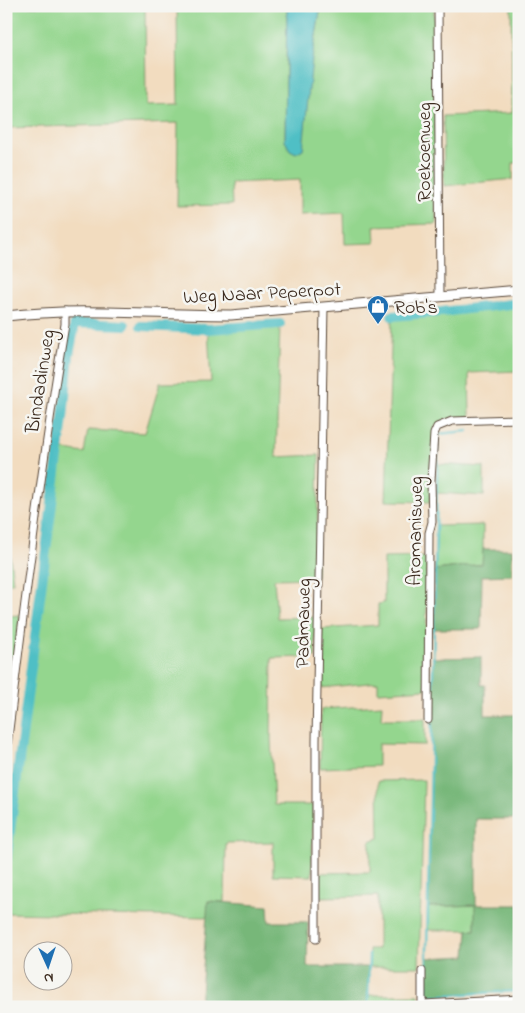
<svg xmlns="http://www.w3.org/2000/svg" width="525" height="1013" font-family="'Indie Flower',sans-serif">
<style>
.green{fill:#94d68e;stroke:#688056}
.forest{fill:#77b779;stroke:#59704c}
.water{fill:#50bfc5;stroke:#467472}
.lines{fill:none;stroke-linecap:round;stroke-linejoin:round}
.stream{stroke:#50bfc5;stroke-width:2.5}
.canal{stroke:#50bfc5;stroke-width:10}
.minor-casing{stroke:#564536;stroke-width:9}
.tertiary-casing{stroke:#564536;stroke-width:11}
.minor{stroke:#fff;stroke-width:7}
.tertiary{stroke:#fff;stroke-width:9}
.labels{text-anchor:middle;stroke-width:5;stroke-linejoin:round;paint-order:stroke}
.street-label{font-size:20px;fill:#3b2a1e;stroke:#f6f6f2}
.poi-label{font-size:20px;fill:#3b2a1e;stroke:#f6f6f2;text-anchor:start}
</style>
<rect width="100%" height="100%" fill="#f6f6f2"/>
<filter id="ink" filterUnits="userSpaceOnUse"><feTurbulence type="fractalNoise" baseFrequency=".02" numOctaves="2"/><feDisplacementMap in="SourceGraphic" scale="10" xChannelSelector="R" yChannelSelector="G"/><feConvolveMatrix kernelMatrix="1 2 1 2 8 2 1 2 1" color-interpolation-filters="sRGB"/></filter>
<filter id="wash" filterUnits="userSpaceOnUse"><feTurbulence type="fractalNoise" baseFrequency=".0096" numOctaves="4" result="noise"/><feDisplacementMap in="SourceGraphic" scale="20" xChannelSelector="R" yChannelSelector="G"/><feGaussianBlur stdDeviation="1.12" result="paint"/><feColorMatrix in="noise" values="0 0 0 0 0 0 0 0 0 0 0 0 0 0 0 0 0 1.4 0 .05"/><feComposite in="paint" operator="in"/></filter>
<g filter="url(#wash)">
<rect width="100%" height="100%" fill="#f2dcbf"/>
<!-- green -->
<g class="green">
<polygon points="6,6 145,6 146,106 178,105 177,6 287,6 285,141 312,59 321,6 434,6 436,224 374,226 375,243 345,244 344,213 300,215 300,180 231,183 232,205 177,206 178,123 6,128"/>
<polygon points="511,6 519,6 519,163 513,163 513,179 444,186 443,116 512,113"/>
<path d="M519,303V371L469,373L470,416C456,417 446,418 435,426L430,502L386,501L392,316L441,312Z"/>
<polygon points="280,324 276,457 319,455 316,578 274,579 277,618 315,617 315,657 272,658 271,739 274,805 313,805 312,876 273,875 273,842 226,843 225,902 208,901 208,917 6,913 6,862 59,449 84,453 88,430 145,433 160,383 211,382 208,329"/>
<polygon points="437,464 484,467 484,496 437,493"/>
<polygon points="6,522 13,582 6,585"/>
<polygon points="483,525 483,564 435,570 436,526"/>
<polygon points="427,557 426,689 378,692 378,682 321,688 322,629 378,625 378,604 384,603 384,558"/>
<polygon points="20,615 10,696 6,696 6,616"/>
<polygon points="382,705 381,719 425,719 425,745 378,744 378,766 320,768 321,709"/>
<polygon points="424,780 419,967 369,967 369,949 378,949 378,896 318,897 319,873 370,872 370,841 379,838 378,781"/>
<polygon points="476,905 475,930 428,930 428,907"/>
<polygon points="369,995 419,995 419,1007 368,1007"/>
</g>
<!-- forest -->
<g class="forest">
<polygon points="483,549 512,549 512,575 482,576 481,629 434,629 435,570 482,564"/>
<polygon points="481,657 481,685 485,685 485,715 519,715 519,819 476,819 476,905 519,905 519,991 426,996 427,958 466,956 468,930 475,930 475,905 428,907 433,658"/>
<polygon points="208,901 268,906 269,922 308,922 307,967 369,967 368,1007 200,1007"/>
</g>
<!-- water -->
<polygon class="water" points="287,6 321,6 312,59 303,149 296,153 290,150 285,141"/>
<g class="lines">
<!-- stream -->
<g class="stream">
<polyline points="468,431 438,434 426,996 519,991"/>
<polyline points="368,1007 369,954"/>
</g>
<!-- canal -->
<g class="canal">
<polyline points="392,316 441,312 519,303"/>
<polyline points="141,326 208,329 280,324"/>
<polyline points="6,862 63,418 69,355 75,323 125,325"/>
</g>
</g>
</g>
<g filter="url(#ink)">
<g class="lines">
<!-- minor casing -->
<g class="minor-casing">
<g id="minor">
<polyline points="438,6 440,297"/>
<polyline points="428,720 429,533 432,522 431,480 434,434 437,427 452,421 519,419"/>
<path d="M6,754C24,610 41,467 65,324V311"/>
<polyline points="316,939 316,741 324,307"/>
<polyline points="422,971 422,1007"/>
<polyline points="423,1004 519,999"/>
</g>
</g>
<!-- tertiary casing -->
<g class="tertiary-casing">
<path id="tertiary" d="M6,316C81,307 156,315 231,315L519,290"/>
</g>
<!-- minor -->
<use href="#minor" class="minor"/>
<!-- tertiary -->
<use href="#tertiary" class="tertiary"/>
</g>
</g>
<!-- icons -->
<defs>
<g id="shop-pin" transform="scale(1.125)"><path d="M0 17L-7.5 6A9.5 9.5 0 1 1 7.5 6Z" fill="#1f6fb2" stroke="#f6f6f2"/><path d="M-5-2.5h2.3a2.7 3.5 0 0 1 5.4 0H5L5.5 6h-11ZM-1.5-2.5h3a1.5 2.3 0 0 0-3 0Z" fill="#fff"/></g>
</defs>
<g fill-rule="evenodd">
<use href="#shop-pin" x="378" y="306"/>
</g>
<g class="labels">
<!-- street labels -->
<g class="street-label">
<text transform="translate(423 152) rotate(-90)" y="7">Roekoenweg</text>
<text transform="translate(262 292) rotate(-3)" y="7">Weg Naar Peperpot</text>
<text transform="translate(39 381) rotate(-81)" y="7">Bindadinweg</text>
<text transform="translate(414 531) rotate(-89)" y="7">Aromanisweg</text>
<text transform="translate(302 623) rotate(-89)" y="7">Padmaweg</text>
</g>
<!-- poi labels -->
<g class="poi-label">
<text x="394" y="313">Rob's</text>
</g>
</g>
<!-- margin -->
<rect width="525" height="1013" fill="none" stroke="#f6f6f2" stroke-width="25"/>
<!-- north arrow -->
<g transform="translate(48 966) rotate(177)"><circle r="24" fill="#f6f6f2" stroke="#aba49d"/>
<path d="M0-4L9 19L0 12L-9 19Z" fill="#1f6fb2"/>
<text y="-8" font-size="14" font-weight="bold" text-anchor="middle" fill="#3b2a1e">N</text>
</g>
</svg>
